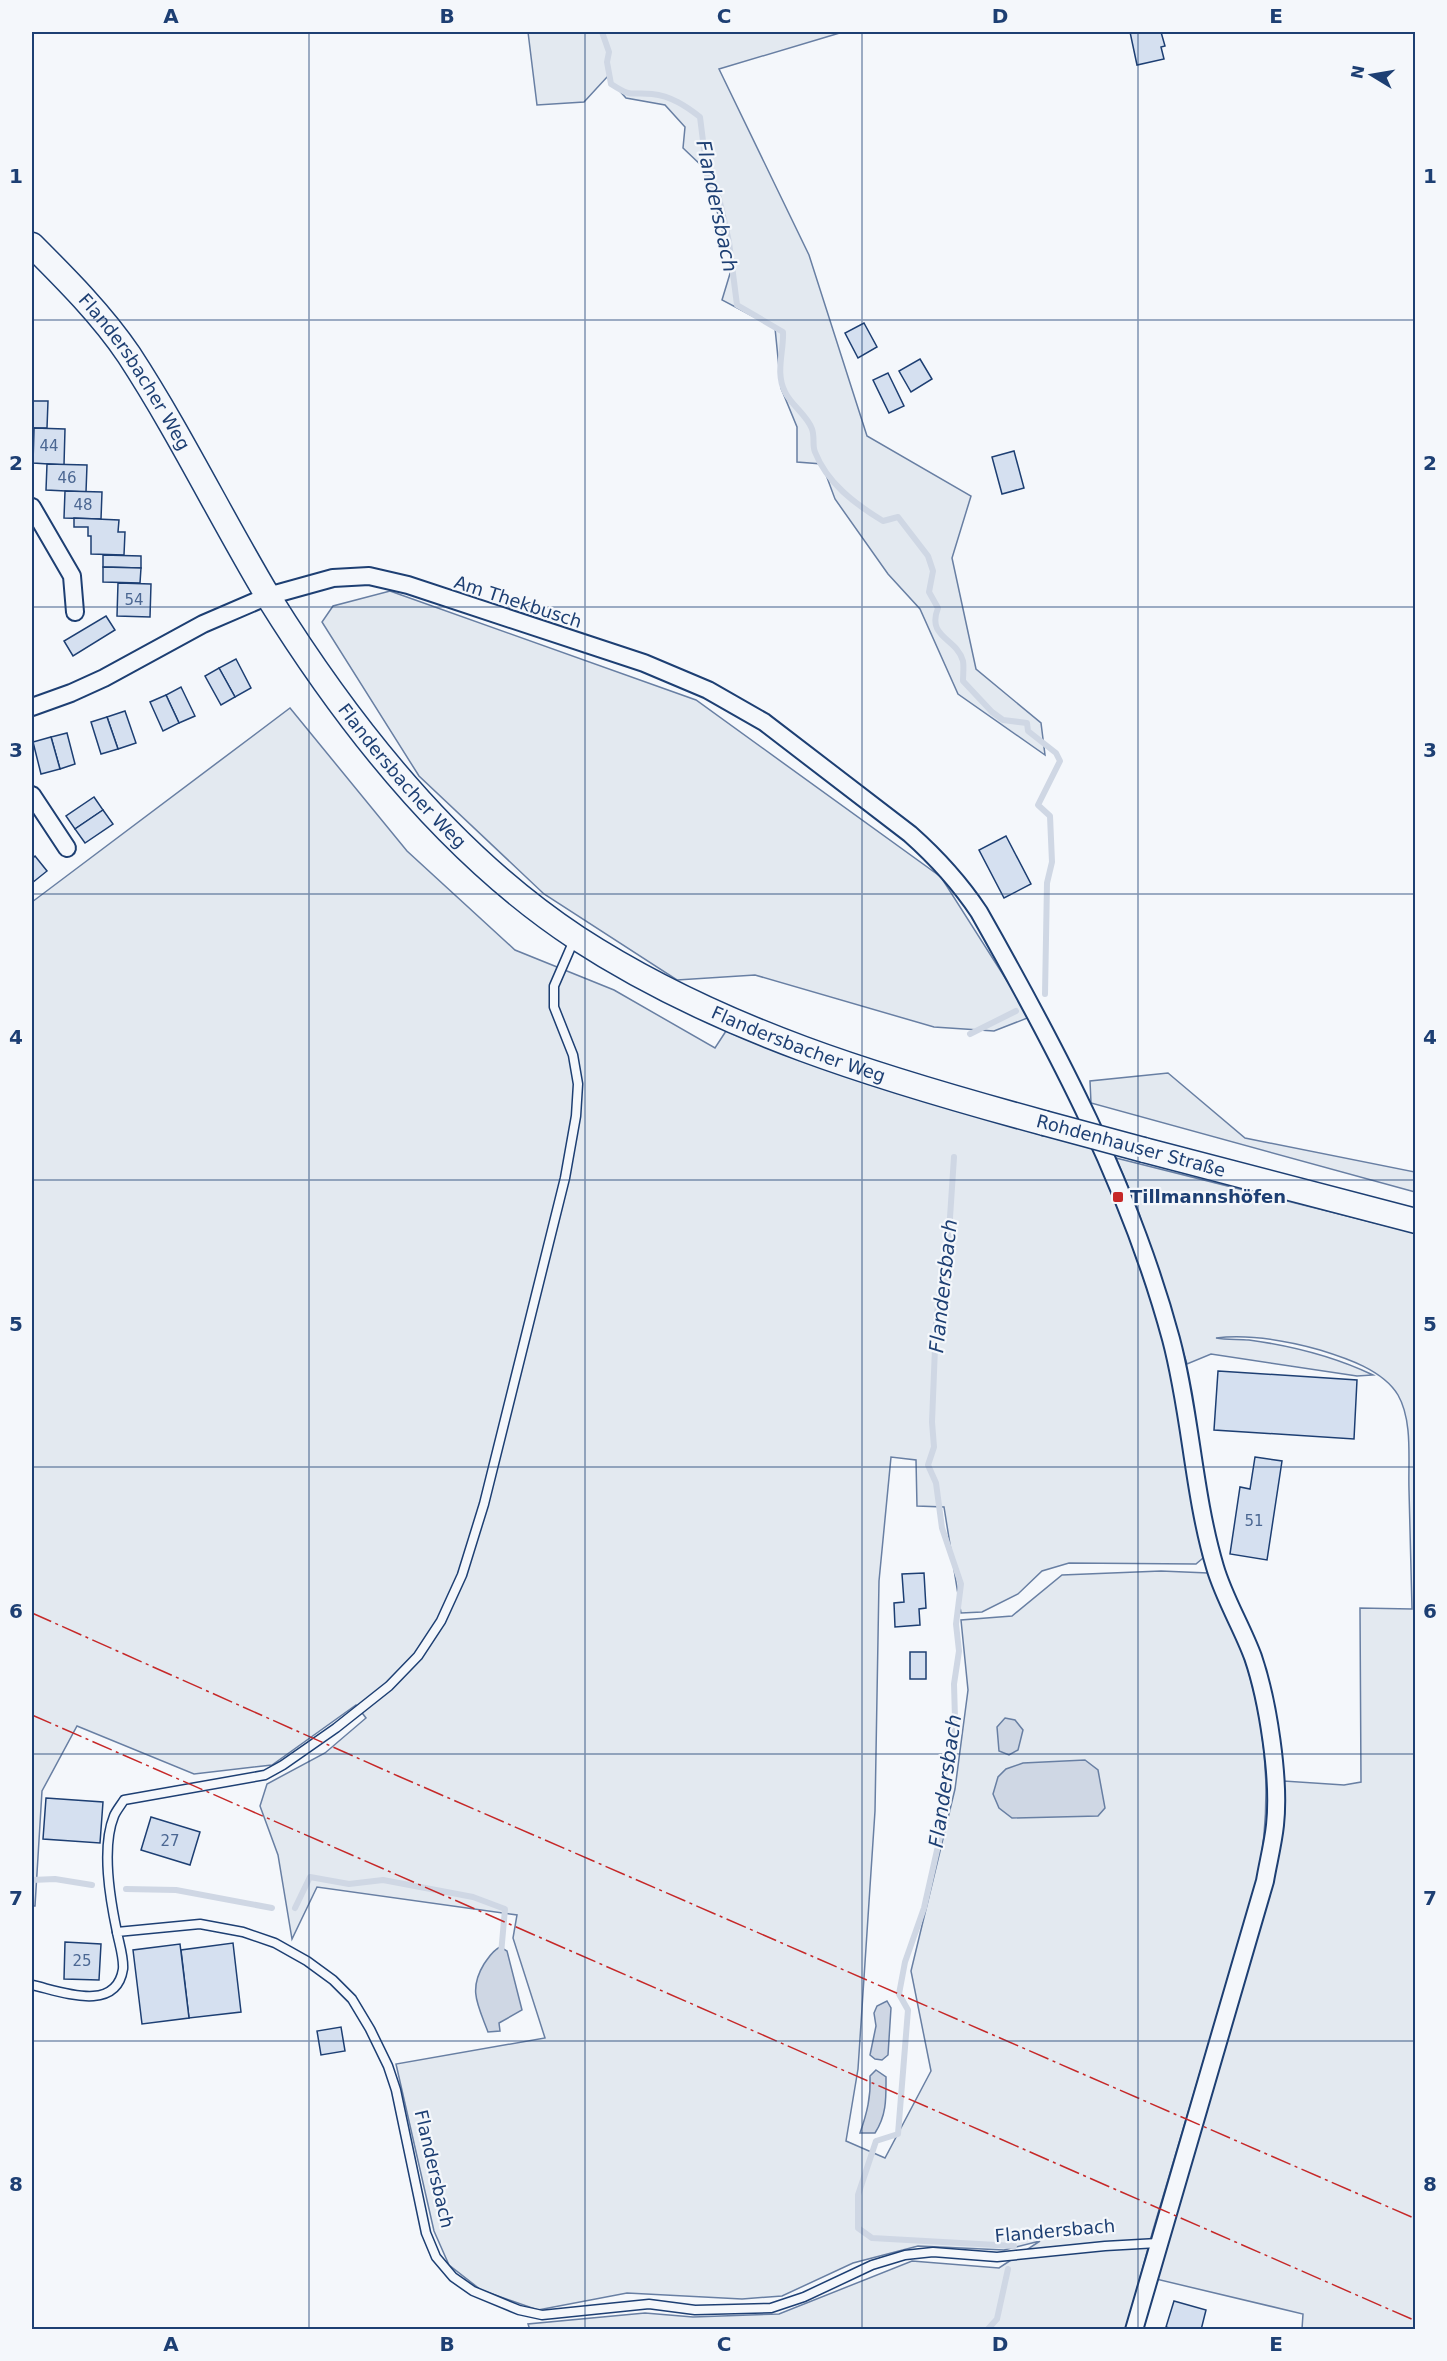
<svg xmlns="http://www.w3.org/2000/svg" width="1447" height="2361" font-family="'DejaVu Sans',sans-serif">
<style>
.green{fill:#e3e9f0;stroke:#687fa3;stroke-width:1.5}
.water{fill:#cfd7e4;stroke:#687fa3;stroke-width:1.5}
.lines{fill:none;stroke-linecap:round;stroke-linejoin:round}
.stream{stroke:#cfd7e4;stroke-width:6}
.building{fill:#d5e0f0;stroke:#1d3f73;stroke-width:1.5}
.lane-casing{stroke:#1d3f73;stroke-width:11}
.street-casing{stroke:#1d3f73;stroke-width:20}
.secondary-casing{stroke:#1d3f73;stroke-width:27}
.lane{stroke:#f4f7fb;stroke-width:8}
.street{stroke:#f4f7fb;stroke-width:16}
.secondary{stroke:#f4f7fb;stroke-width:24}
.secondary-bridge-casing{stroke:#1d3f73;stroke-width:27;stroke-linecap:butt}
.secondary-bridge{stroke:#f4f7fb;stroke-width:24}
.power{stroke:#c62828;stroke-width:1.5;stroke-dasharray:21 4.5 3 4.5;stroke-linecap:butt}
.grid{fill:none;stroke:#1d3f73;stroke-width:1.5;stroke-opacity:0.55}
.poi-dot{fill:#c62828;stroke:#f4f7fb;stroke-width:2}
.labels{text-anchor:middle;stroke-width:4.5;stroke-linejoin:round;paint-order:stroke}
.number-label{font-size:15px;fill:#4b6792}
.street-label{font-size:18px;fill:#1d3f73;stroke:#f4f7fb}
.poi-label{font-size:18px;font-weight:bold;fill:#1d3f73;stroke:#f4f7fb;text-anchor:start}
.water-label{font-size:20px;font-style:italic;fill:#1d3f73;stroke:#f4f7fb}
.neatline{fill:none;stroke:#1d3f73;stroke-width:2}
.grid-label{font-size:20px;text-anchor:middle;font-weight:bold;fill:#1d3f73}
</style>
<rect width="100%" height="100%" fill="#f4f7fb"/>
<!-- green -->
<g class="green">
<polygon points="528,32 843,32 719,69 809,255 867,436 971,496 952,558 976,669 1041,723 1045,755 958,694 920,609 888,574 835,499 822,464 797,462 797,427 781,388 775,328 722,300 732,267 706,170 683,148 685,127 665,105 626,98 607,77 584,102 537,105"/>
<polygon points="390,591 696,700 941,877 1030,1017 994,1031 934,1027 755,975 677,980 544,894 419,776 322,622 333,606"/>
<path d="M290,708L407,851L515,950L614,990L715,1048L726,1031C846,1081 969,1115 1094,1149L1130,1240L1166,1343L1203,1558L1196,1564L1069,1563L1042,1571L1018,1594L982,1612L961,1613L944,1507L917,1506L916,1460L891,1457L879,1581L875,1811L858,2069L846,2141L885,2158L931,2071L911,1971L955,1789L968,1690L961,1620L1012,1616L1062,1575L1161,1571L1208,1573C1221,1605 1238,1637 1248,1670C1269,1740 1271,1807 1258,1878L1153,2230L1126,2329L530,2330L528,2324L645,2313L693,2317L779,2314L912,2261L999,2268L1040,2241L1004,2250L918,2246L853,2263L782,2296L742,2299L627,2293L538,2310L481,2290L449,2265L434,2231L396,2064L545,2038L513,1938L517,1915L317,1887L292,1939L278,1855L260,1806L267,1784L325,1753L366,1718L356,1705L272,1765L194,1774L77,1726L42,1791L35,1906H32V902Z"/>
<polygon points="1168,1073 1245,1138 1415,1172 1415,1192 1091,1103 1090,1081"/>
<path d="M1116,1158L1415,1233V2329H1302L1303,2314L1156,2279L1283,1822L1284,1781L1344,1785L1361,1782L1360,1608L1412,1609C1411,1569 1410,1530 1409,1490C1408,1461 1413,1421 1398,1395C1383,1370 1346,1358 1320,1350C1288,1341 1250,1334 1216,1338C1227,1340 1238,1339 1249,1340C1293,1346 1333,1356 1373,1375L1357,1376L1211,1354L1187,1364L1137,1207Z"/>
</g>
<!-- water -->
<g class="water">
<polygon points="1005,1718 1015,1720 1023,1730 1018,1750 1009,1755 999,1751 997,1727"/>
<polygon points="1085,1760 1098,1770 1105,1808 1098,1816 1012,1818 999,1808 993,1794 998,1777 1006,1769 1023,1763"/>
<path d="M500,1947L507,1951L522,2010L499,2023L500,2031L488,2032C478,2005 468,1990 484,1964C489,1957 492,1951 500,1947Z"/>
<polygon points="887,2001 891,2008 888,2055 882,2060 875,2059 870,2055 876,2026 874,2013 877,2006"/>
<path d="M876,2070L886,2077C886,2097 887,2115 875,2133H860C867,2113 871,2097 870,2076Z"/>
</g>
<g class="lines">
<!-- stream -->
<g class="stream">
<path d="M602,32L609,52L607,62L611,84C633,98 629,92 652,94C671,96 686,106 700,117L708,181L719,198L729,242L737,305L783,332C784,351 775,373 785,392C791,405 807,415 812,429C815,437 812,445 815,452C827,483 855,504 883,521L898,517L928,556L933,571L929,592L938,608C926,638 957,638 963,661C964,667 963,675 963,681L992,712L1003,720L1027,723L1028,731L1056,753L1060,761L1038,805L1050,816L1052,862L1047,883L1045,994"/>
<polyline points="970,1034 1016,1011"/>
<polyline points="954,1157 946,1278 939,1297 936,1323 932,1422 934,1447 928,1465 936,1483 942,1528 961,1584 956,1624 959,1651 954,1684 955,1719 946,1760 940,1837 924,1908 905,1962 899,1994 908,2010 898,2134 876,2141 858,2195 858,2228 872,2238 1014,2246"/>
<polyline points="32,1880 55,1879 92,1885"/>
<polyline points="126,1889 176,1890 272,1908"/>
<polyline points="295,1908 310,1877 349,1884 383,1880 473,1897 505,1909 501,1954"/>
<polyline points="987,2330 997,2319 1008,2269"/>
</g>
</g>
<!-- building -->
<g class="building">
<polygon points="1130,32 1161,32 1165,46 1161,47 1164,59 1137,65"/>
<polygon points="864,323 877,347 858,358 845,333"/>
<polygon points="920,359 932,379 911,392 899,371"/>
<polygon points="888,373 904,406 889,413 873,380"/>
<polygon points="32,401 48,401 47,428 32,428"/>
<polygon points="34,428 65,429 64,465 33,463"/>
<polygon points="1014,451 1024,488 1002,494 992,457"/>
<polygon points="47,464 87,465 86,492 46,490"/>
<polygon points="65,491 102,492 101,519 64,518"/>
<polygon points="74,518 119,520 118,532 125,532 124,555 91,554 91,536 88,536 88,527 74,527"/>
<polygon points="103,555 141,556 141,568 103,567"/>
<polygon points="103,567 141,568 140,583 103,582"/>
<polygon points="118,583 151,584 150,617 117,616"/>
<polygon points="106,616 115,630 73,656 64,641"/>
<polygon points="236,659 251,688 235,697 219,668"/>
<polygon points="219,668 235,697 221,705 205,676"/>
<polygon points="181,687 195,716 179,723 166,695"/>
<polygon points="166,695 179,723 163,731 150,702"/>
<polygon points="125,711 136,743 118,749 107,717"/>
<polygon points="107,717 118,749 101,754 91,722"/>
<polygon points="67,733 75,764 60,769 51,737"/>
<polygon points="51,737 60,769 41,774 33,742"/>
<polygon points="94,797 103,810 75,829 66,816"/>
<polygon points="103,810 113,824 85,843 75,829"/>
<polygon points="1006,836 1031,884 1004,898 979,850"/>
<polygon points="35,856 47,871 32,883 32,859"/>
<polygon points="1218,1371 1357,1380 1354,1439 1214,1430"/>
<polygon points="1255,1457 1282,1461 1267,1560 1230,1554 1240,1487 1250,1489"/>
<polygon points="924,1573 926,1608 919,1609 920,1625 895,1627 894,1603 904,1602 902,1574"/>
<rect x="910" y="1652" width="16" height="27"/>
<polygon points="46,1798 103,1802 100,1843 43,1839"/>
<polygon points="151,1817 200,1832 190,1865 141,1850"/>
<polygon points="65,1942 101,1944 99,1980 64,1979"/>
<polygon points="233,1943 241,2012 189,2018 181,1950"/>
<polygon points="180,1944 189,2018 142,2024 133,1950"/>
<polygon points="341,2027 345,2051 321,2055 317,2031"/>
<polygon points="1174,2301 1206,2310 1201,2330 1175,2330 1166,2327"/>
</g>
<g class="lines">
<!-- lane casing -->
<g class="lane-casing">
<g id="lane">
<path d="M117,1932C110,1899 101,1848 114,1816C116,1811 121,1805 124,1800L265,1775L283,1765L336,1728L389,1686L418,1656L441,1621L462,1575L484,1504L565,1178L576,1116L578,1084L573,1055L554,1007V986L574,940"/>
<path d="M32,1985C60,1991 116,2014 123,1969C124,1958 119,1943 117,1932L200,1924L243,1932L275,1943L307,1961L333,1980L352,1999L370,2029L388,2066L396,2090L426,2233L436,2257L453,2277L473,2291L519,2310L542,2315L649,2304L695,2310L771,2308L804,2297L872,2265L905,2255L933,2252L997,2257L1105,2246L1158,2243"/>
</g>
</g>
<!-- street casing -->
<g class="street-casing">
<g id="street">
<polyline points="32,507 72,576 75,612"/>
<path d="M32,707L71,693L104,678L203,624L268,596L333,578L369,576L408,585L644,663L708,690L764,722L910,834C937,858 959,882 979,912C1056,1048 1130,1187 1171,1339C1191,1414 1193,1493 1215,1567C1224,1598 1242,1627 1253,1657C1268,1701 1280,1779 1275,1825C1273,1844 1268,1863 1265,1881L1134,2330"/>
<polyline points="32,795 67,848"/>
</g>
</g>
<!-- secondary casing -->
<g class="secondary-casing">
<g id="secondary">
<path id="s1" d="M32,245C66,279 102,315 129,355C180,433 221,518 269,598C348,725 451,855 577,938C720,1031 882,1079 1044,1123"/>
<polyline points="1144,1150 1416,1221"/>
</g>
</g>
<!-- lane -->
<use href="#lane" class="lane"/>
<!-- street -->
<use href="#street" class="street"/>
<!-- secondary -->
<use href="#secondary" class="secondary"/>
<!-- secondary-bridge casing -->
<g class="secondary-bridge-casing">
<polyline id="secondary-bridge" points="1044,1123 1144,1150"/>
</g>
<!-- secondary-bridge -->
<use href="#secondary-bridge" class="secondary-bridge"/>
<!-- power -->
<g class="power">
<polyline points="32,1613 398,1776 1416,2219"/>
<polyline points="32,1715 1416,2321"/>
</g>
</g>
<!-- grid -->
<path class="grid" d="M309,32V2330M585,32V2330M862,32V2330M1138,32V2330M32,320H1416M32,607H1416M32,894H1416M32,1180H1416M32,1467H1416M32,1754H1416M32,2041H1416"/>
<!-- markers -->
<rect class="poi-dot" x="1112" y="1191" width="12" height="12" rx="3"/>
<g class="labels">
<!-- number labels -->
<g class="number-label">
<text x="49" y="451">44</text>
<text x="67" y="483">46</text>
<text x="83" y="510">48</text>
<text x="134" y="605">54</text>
<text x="1254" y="1526">51</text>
<text x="170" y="1846">27</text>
<text x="82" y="1966">25</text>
</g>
<!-- street labels -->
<g class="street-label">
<text dy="6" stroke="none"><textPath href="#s1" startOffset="164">Flandersbacher Weg</textPath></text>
<text transform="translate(518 602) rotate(18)" y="6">Am Thekbusch</text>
<text dy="6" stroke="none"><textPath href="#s1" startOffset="650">Flandersbacher Weg</textPath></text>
<text dy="6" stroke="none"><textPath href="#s1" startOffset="1136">Flandersbacher Weg</textPath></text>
<text transform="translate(1131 1146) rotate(15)" y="6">Rohdenhauser Straße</text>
<text transform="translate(434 2169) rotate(77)" y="6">Flandersbach</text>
<text transform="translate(1055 2231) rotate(-5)" y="6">Flandersbach</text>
</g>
<!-- poi labels -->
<g class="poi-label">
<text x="1130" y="1203">Tillmannshöfen</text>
</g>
<!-- water labels -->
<g class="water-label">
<text transform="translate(717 206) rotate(78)" y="7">Flandersbach</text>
<text transform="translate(943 1286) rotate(-84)" y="7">Flandersbach</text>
<text transform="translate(945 1781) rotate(-82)" y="7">Flandersbach</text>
</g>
</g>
<!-- border -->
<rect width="1447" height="2361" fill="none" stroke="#f4f7fb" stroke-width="66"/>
<!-- north arrow -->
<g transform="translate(1372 75) rotate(281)" stroke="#f4f7fb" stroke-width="4.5" paint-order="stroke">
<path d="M0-4.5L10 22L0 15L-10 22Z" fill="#1d3f73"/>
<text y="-9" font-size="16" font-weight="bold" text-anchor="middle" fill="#1d3f73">N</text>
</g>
<rect x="33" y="33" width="1381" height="2295" class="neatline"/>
<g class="grid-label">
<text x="171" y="23">A</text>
<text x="447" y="23">B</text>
<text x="724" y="23">C</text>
<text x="1000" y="23">D</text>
<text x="1276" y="23">E</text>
<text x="16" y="183">1</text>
<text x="1430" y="183">1</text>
<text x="16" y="470">2</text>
<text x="1430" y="470">2</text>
<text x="16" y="757">3</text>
<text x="1430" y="757">3</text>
<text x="16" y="1044">4</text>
<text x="1430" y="1044">4</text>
<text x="16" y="1331">5</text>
<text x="1430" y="1331">5</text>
<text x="16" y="1618">6</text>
<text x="1430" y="1618">6</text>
<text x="16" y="1905">7</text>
<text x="1430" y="1905">7</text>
<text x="16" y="2191">8</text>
<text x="1430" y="2191">8</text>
<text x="171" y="2351">A</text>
<text x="447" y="2351">B</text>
<text x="724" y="2351">C</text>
<text x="1000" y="2351">D</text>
<text x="1276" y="2351">E</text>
</g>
</svg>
